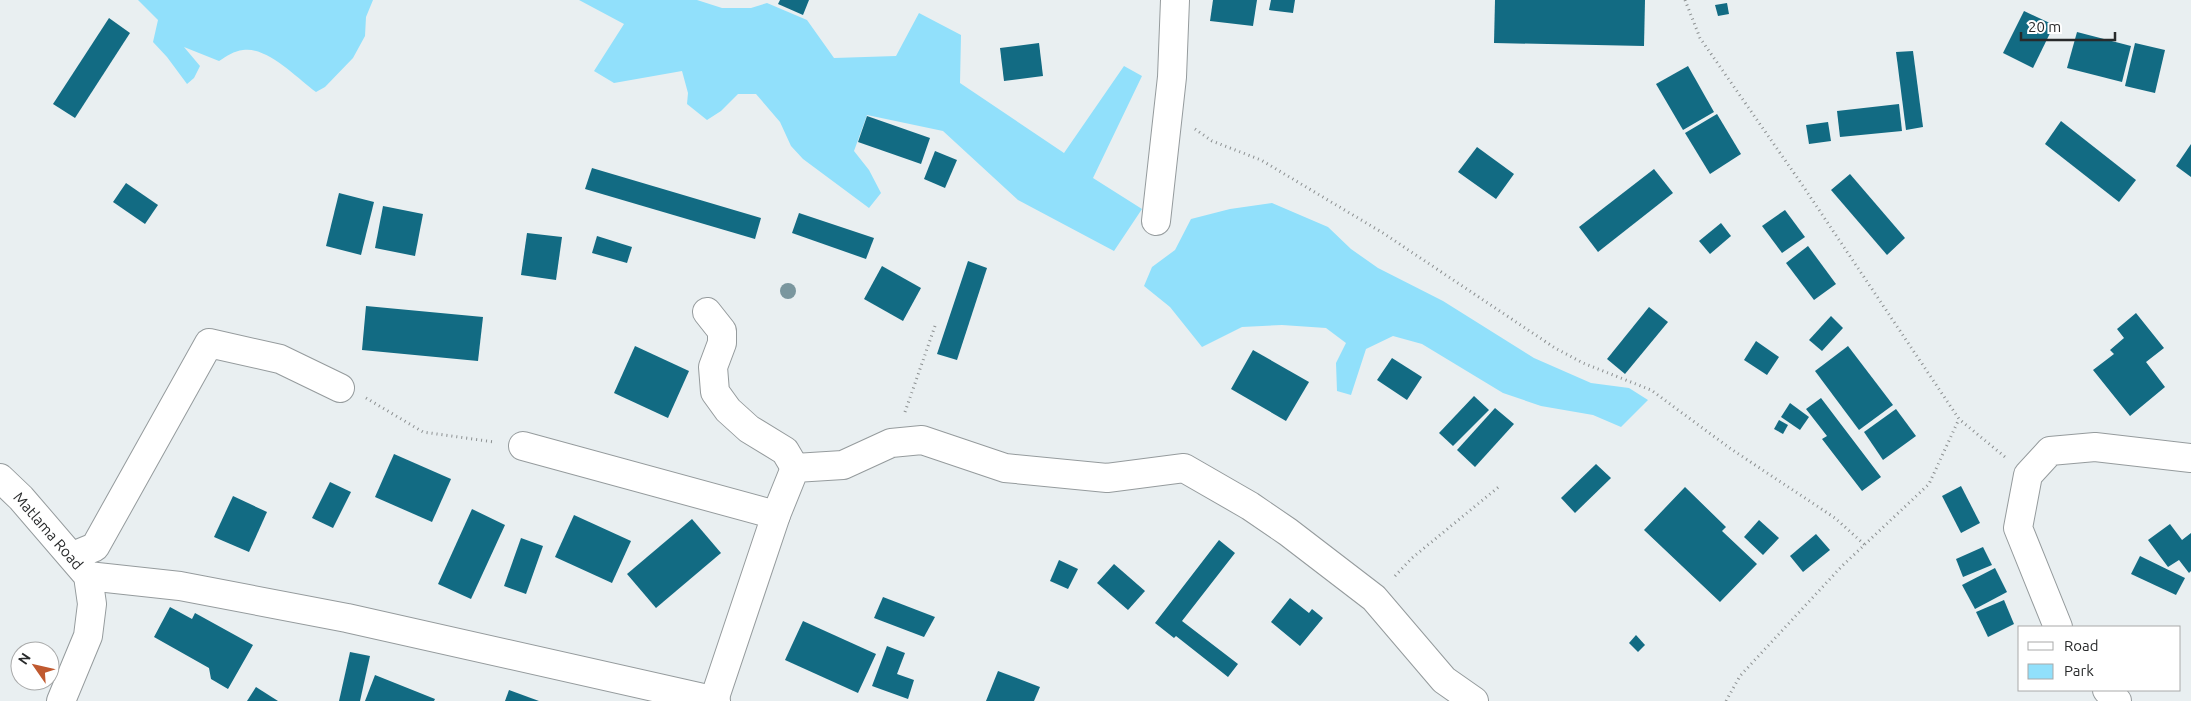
<svg xmlns="http://www.w3.org/2000/svg" width="2191" height="701" font-family="Ubuntu,sans-serif">
<style>
.green{fill:#91e0fb}
.building{fill:#126b83}
.lines{fill:none;stroke-linecap:round;stroke-linejoin:round}
.minor-casing{stroke:#959b9d;stroke-width:30}
.path{stroke:#8c9091;stroke-width:3;stroke-dasharray:1 4;stroke-linecap:butt}
.minor{stroke:#fff;stroke-width:28}
.tree{fill:#7a969e}
.labels{text-anchor:middle;stroke-width:5;stroke-linejoin:round;paint-order:stroke}
.street-label{font-size:15px;fill:#282a2b;stroke:#fff}
</style>
<rect width="100%" height="100%" fill="#e9eff1"/>
<!-- green -->
<g class="green">
<path d="M138,0H373L366,17L365,36L353,58L325,87L316,92C297,78 267,46 243,50C234,51 227,56 219,61L184,47L200,66L194,78L187,84L167,57L153,42L158,20Z"/>
<polygon points="579,0 697,0 722,8 751,8 767,3 807,20 834,58 896,56 919,13 961,35 960,83 1064,153 1124,66 1142,76 1093,178 1142,209 1114,251 1018,200 943,131 867,115 854,151 869,170 881,193 869,208 803,159 791,146 780,122 756,94 738,94 721,111 707,120 687,104 688,93 682,71 614,83 594,71 624,24"/>
<polygon points="1272,203 1328,227 1351,249 1378,268 1443,301 1534,358 1591,383 1629,388 1648,400 1621,427 1593,415 1541,406 1503,393 1422,344 1393,336 1366,349 1351,395 1337,391 1336,363 1346,343 1326,328 1282,325 1242,327 1202,347 1170,307 1144,286 1152,267 1175,250 1191,219 1230,209"/>
</g>
<!-- building -->
<g class="building">
<polygon points="780,0 809,0 803,15 778,4"/>
<polygon points="1213,0 1257,0 1253,26 1210,21"/>
<polygon points="1271,0 1295,0 1293,13 1269,10"/>
<polygon points="1495,0 1645,0 1644,46 1494,43"/>
<polygon points="1727,3 1729,14 1718,16 1715,5"/>
<polygon points="2024,11 2054,25 2033,68 2003,53"/>
<polygon points="109,18 130,33 75,118 53,104"/>
<polygon points="2077,32 2131,46 2122,82 2067,68"/>
<polygon points="1039,43 1043,76 1004,81 1000,48"/>
<polygon points="2135,43 2165,50 2155,93 2125,86"/>
<polygon points="1913,51 1923,127 1906,130 1896,52"/>
<polygon points="1688,66 1714,112 1683,130 1656,84"/>
<polygon points="1899,104 1902,131 1840,137 1837,111"/>
<polygon points="1717,114 1741,154 1710,174 1685,133"/>
<polygon points="867,116 930,138 921,164 858,142"/>
<polygon points="2061,121 2136,180 2119,202 2045,144"/>
<polygon points="1828,122 1831,141 1809,144 1806,125"/>
<polygon points="2191,144 2191,177 2176,166"/>
<polygon points="1477,147 1514,174 1496,199 1458,172"/>
<polygon points="935,151 957,160 945,188 924,179"/>
<polygon points="592,168 761,218 755,239 585,189"/>
<polygon points="1654,169 1673,193 1598,252 1579,227"/>
<polygon points="1850,174 1905,238 1887,255 1831,190"/>
<polygon points="126,183 158,205 145,224 113,202"/>
<polygon points="339,193 374,202 361,255 326,246"/>
<polygon points="383,206 423,214 415,256 375,248"/>
<polygon points="1785,210 1805,237 1782,253 1762,226"/>
<polygon points="799,213 874,238 866,259 792,233"/>
<polygon points="1721,223 1731,236 1710,254 1699,241"/>
<polygon points="527,233 562,237 556,280 521,275"/>
<polygon points="597,236 632,247 627,263 592,253"/>
<polygon points="1808,246 1836,284 1814,300 1786,263"/>
<polygon points="968,261 987,268 957,360 937,354"/>
<polygon points="882,266 921,288 903,321 864,299"/>
<polygon points="366,306 483,317 478,361 362,350"/>
<polygon points="1649,307 1668,322 1625,374 1607,359"/>
<polygon points="2136,313 2164,348 2146,362 2165,387 2130,416 2093,370 2114,354 2110,350 2124,338 2117,329"/>
<polygon points="1831,316 1843,328 1822,351 1809,340"/>
<polygon points="1756,341 1779,357 1767,375 1744,360"/>
<polygon points="635,346 689,371 668,418 614,393"/>
<polygon points="1848,346 1893,405 1859,430 1815,371"/>
<polygon points="1253,350 1309,382 1286,421 1231,389"/>
<polygon points="1392,358 1422,377 1407,400 1377,380"/>
<polygon points="1474,396 1489,410 1453,446 1439,433"/>
<polygon points="1821,398 1881,477 1862,491 1822,439 1827,436 1806,409"/>
<polygon points="1790,403 1809,417 1800,430 1781,417"/>
<polygon points="1495,408 1514,424 1475,467 1457,450"/>
<polygon points="1896,409 1916,436 1883,460 1864,432"/>
<polygon points="1779,420 1788,425 1783,434 1774,429"/>
<polygon points="394,454 451,479 432,522 375,497"/>
<polygon points="1596,464 1611,478 1575,513 1561,498"/>
<polygon points="330,482 351,492 333,528 312,518"/>
<polygon points="1961,486 1980,523 1961,533 1942,496"/>
<polygon points="1685,487 1726,527 1722,531 1757,564 1720,602 1644,530"/>
<polygon points="233,496 267,512 249,552 214,537"/>
<polygon points="472,509 505,525 471,599 438,584"/>
<polygon points="574,515 631,541 612,583 555,557"/>
<polygon points="692,519 721,553 656,608 627,574"/>
<polygon points="1759,520 1779,538 1763,555 1744,537"/>
<polygon points="2170,524 2182,540 2191,533 2191,571 2189,573 2179,560 2168,567 2148,540"/>
<polygon points="1816,534 1830,550 1803,572 1790,556"/>
<polygon points="521,538 543,546 526,594 504,586"/>
<polygon points="1219,540 1235,553 1182,621 1238,664 1228,677 1176,636 1174,638 1155,623"/>
<polygon points="1983,547 1992,565 1963,577 1956,559"/>
<polygon points="2140,556 2185,578 2176,595 2131,574"/>
<polygon points="1059,560 1078,569 1068,589 1050,581"/>
<polygon points="1114,564 1145,591 1128,610 1097,583"/>
<polygon points="1995,568 2007,592 1975,609 1962,585"/>
<polygon points="883,597 935,617 924,637 874,618"/>
<polygon points="1290,598 1309,613 1312,609 1323,618 1300,646 1271,622"/>
<polygon points="2004,600 2014,624 1988,637 1976,612"/>
<polygon points="170,607 192,619 195,613 253,645 228,689 211,679 209,668 154,637"/>
<polygon points="803,621 876,654 858,693 785,660"/>
<polygon points="1636,635 1645,645 1638,652 1629,643"/>
<polygon points="887,646 905,653 897,674 914,680 908,699 872,686"/>
<polygon points="350,652 370,656 360,701 339,701"/>
<polygon points="998,671 1040,687 1034,701 986,701"/>
<polygon points="375,675 435,699 434,701 365,701"/>
<polygon points="256,687 278,701 247,701"/>
<polygon points="509,690 539,701 505,701"/>
</g>
<g class="lines">
<!-- minor casing -->
<g class="minor-casing">
<g id="minor">
<polyline points="1156,221 1172,77 1175,0"/>
<polyline points="707,312 722,331 722,343 713,367 715,392 728,410 749,429 785,451 795,468"/>
<polyline points="523,446 776,515"/>
<polyline points="0,478 21,498 88,576 92,604 88,636 61,701"/>
<polyline points="73,556 95,547 209,343 280,359 340,388"/>
<polyline points="88,576 180,586 347,618 716,701"/>
<polyline points="2058,627 2018,528 2028,475 2050,451 2095,447 2191,458"/>
<polyline points="2107,690 2117,701"/>
<polyline points="714,700 776,515 795,468 843,465 891,443 922,440 1005,468 1107,478 1184,468 1250,506 1288,532 1374,598 1444,680 1474,701"/>
</g>
</g>
<!-- path -->
<g class="path">
<polyline points="1685,0 1700,38 1803,186 1959,419 2005,457"/>
<polyline points="1195,129 1212,141 1261,160 1383,233 1555,348 1583,363 1651,390 1731,449 1835,518 1865,545"/>
<polyline points="366,398 423,432 494,442"/>
<polyline points="905,412 935,326"/>
<polyline points="1395,576 1412,558 1501,485"/>
<polyline points="1726,701 1740,676 1842,566 1929,484 1959,419"/>
</g>
<!-- minor -->
<use href="#minor" class="minor"/>
</g>
<!-- trees -->
<circle class="tree" cx="788" cy="291" r="8"/>
<g class="labels">
<!-- street labels -->
<g class="street-label">
<text transform="translate(48 531) rotate(49)" y="5">Matlama Road</text>
</g>
</g>
<!-- legend -->
<rect x="2018" y="626" width="162" height="65" fill="#ffffff" stroke="#a9aaaa"/>
<rect x="2028" y="642" width="25" height="8" fill="#ffffff" stroke="#a9aaaa"/>
<text x="2064" y="651" font-size="15" fill="#282a2b">Road</text>
<rect x="2028" y="664" width="25" height="15" fill="#91e0fb" stroke="#a9aaaa"/>
<text x="2064" y="676" font-size="15" fill="#282a2b">Park</text>
<!-- north arrow -->
<g transform="translate(35 666) rotate(304)"><circle r="24" fill="#ffffff" stroke="#a9aaaa"/>
<path d="M0-4L9 19L0 12L-9 19Z" fill="#c0592f"/>
<text y="-8" font-size="14" font-weight="bold" text-anchor="middle" fill="#282a2b">N</text>
</g>
<!-- scale -->
<path d="M2021 32v8h94v-8" fill="none" stroke="#282a2b" stroke-width="2.5"/>
<text x="2028" y="32" font-size="15" fill="#282a2b" stroke="#ffffff" stroke-width="4" paint-order="stroke">20 m</text>
</svg>
